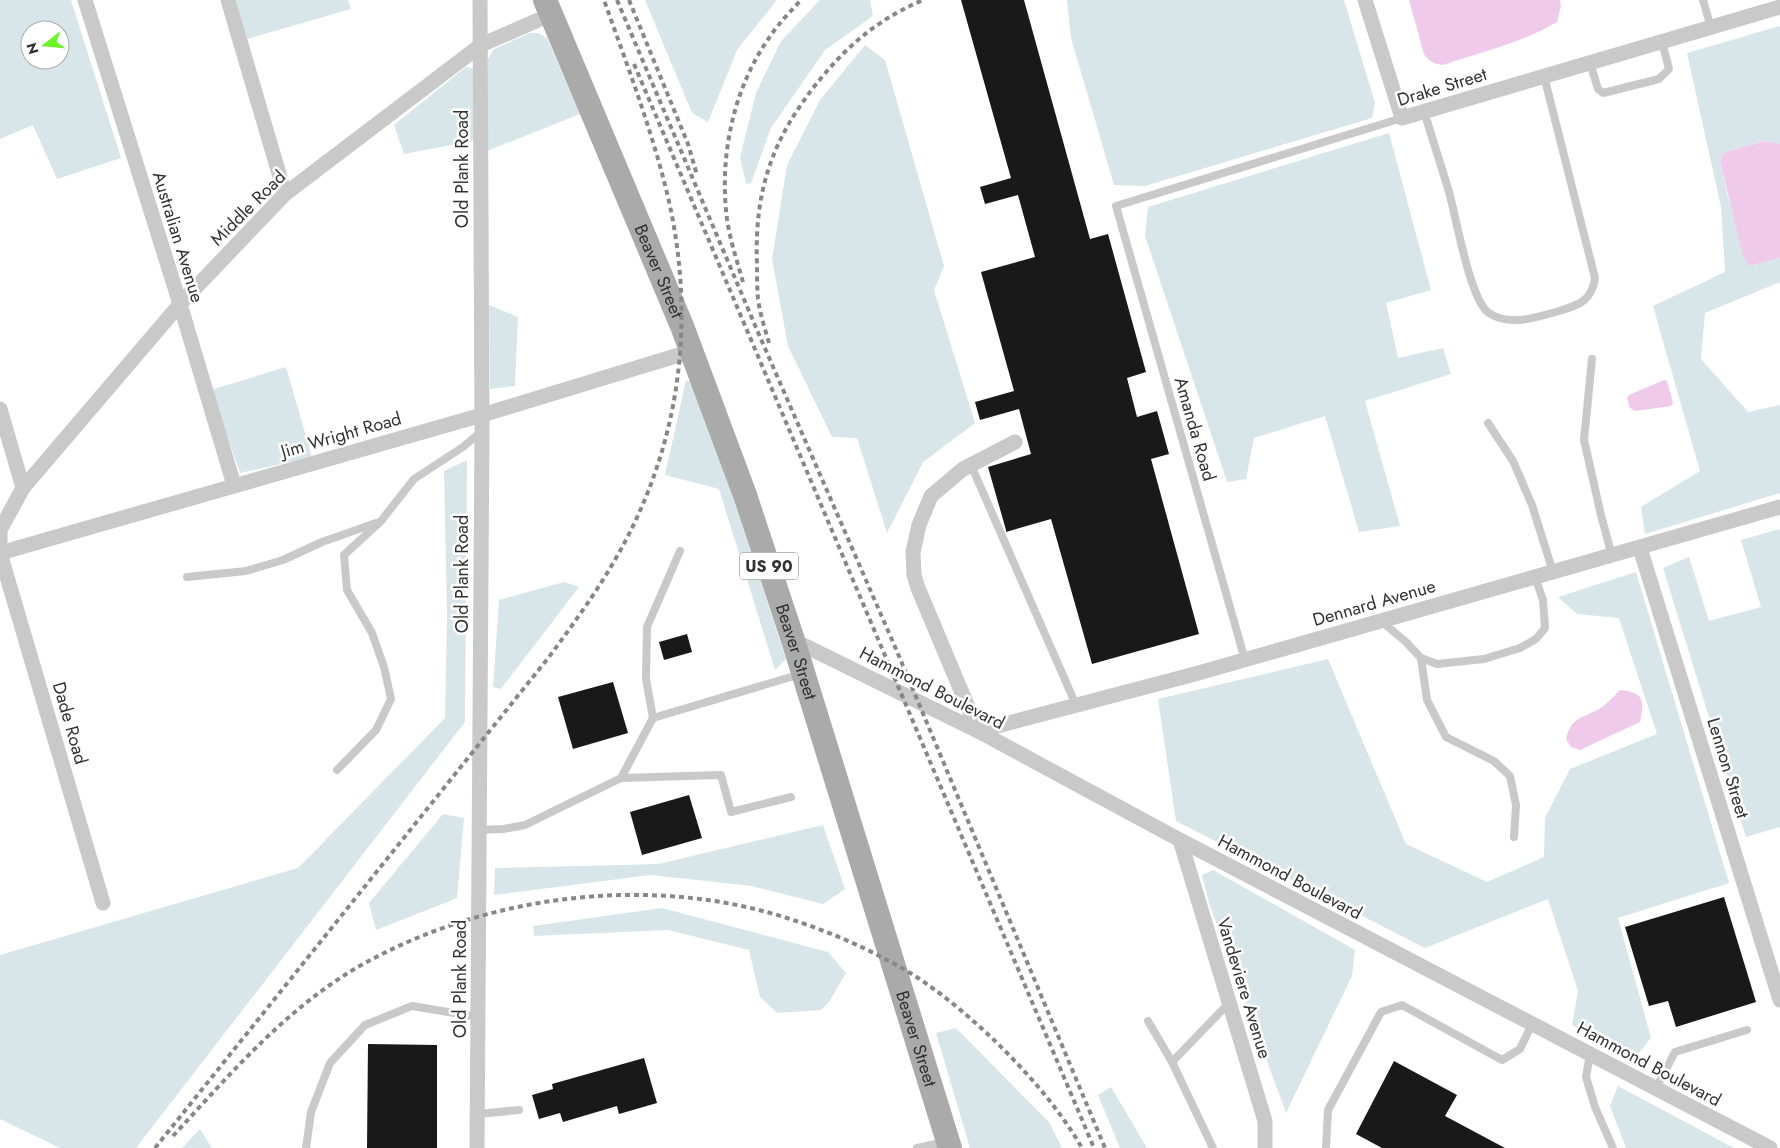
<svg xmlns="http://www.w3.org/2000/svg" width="1780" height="1148" font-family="Jost,sans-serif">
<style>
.green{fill:#d8e6ea;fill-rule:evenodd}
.water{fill:#f0caeb}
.building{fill:#191919}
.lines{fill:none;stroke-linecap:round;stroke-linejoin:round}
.service{stroke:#c9c9c9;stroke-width:8}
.minor{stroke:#c9c9c9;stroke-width:15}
.primary{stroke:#aaa;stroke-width:24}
.rail{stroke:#878787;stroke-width:4;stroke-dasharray:5 4;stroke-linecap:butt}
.labels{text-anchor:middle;stroke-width:5;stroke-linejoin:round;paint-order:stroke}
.shield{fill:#fff;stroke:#707070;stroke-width:1}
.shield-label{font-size:16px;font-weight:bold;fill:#323232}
.street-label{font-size:18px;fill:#323232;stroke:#fff}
</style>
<rect width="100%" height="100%" fill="#fff"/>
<!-- green -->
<g class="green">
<path d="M0,0H71L121,158L57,179L33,125L0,139ZM30,30H60V60H30Z"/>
<polygon points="236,0 348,0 351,9 247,39"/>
<polygon points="645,0 777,0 737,50 708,122 692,113"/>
<polygon points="820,0 870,0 873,16 825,50 771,128 751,183 746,184 740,157 756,93 781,41"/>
<polygon points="1067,0 1344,0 1375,103 1372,118 1145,186 1114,185 1071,38"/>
<polygon points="1780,26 1780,144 1764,141 1723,153 1720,161 1728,197 1749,266 1780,258 1780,282 1705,313 1701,359 1748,412 1780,405 1780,493 1645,534 1641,507 1700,471 1653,306 1725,272 1721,207 1687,53"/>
<polygon points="530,33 539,33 547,38 580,114 487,151 488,59 494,49"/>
<polygon points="865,45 885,60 944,266 934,290 975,423 923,462 887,533 857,438 832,437 788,346 772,259 787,165 820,100"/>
<polygon points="466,67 476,69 477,140 404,154 394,125"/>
<polygon points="1389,133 1431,290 1386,303 1398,358 1443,348 1451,374 1365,401 1400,526 1359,532 1325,416 1254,438 1246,479 1227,482 1145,236 1148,207"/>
<polygon points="489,305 518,317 515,386 490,389"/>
<polygon points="286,367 312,457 240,473 211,390"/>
<polygon points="686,380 693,382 729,485 786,659 775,670 719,489 665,475"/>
<polygon points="467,460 465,722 136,1148 60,1148 0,1119 0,955 298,868 445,718 447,615 444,471"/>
<polygon points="1780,529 1780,827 1746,837 1663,568 1689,557 1709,621 1761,607 1741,540"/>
<polygon points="1636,572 1729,883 1618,918 1651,1038 1634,1059 1572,1025 1578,991 1548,899 1425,948 1176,821 1158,699 1328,659 1406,844 1487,882 1544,857 1545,818 1570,769 1657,734 1619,618 1577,614 1558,597"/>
<polygon points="564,582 579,587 501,689 493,687 499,600"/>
<polygon points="443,814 464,818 457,898 376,930 369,903"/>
<polygon points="823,825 845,889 823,904 752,886 650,875 494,895 495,868 658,864"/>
<polygon points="1213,870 1355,950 1352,976 1286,1113 1209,903 1202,875"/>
<polygon points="662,908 828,952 846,973 829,1002 821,1010 777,1013 760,997 749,950 668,930 534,936 533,926"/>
<polygon points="956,1028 1049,1122 1062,1148 970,1148 936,1033"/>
<polygon points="1618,1086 1734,1148 1626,1148 1610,1106"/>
<polygon points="1111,1087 1147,1148 1120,1148 1098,1095"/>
<polygon points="200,1129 212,1148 182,1148"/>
</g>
<!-- water -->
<g class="water">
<path d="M1409,0H1560L1561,6L1557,22C1522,43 1481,52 1443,65C1434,64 1429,62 1424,54Z"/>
<polygon points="1764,141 1780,144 1780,258 1749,266 1743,256 1720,161 1723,153"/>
<polygon points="1664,380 1667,381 1673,403 1671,406 1635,411 1630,408 1627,398 1629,395"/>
<path d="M1620,690C1644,692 1645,701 1640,722L1580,750L1571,747L1566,739C1571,717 1583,718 1599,709C1607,704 1614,696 1620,690Z"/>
</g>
<!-- building -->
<g class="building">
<polygon points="961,0 1024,0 1090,239 1108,234 1146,372 1127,378 1137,417 1157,411 1169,454 1151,459 1199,634 1092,664 1051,519 1006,532 1006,530 988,467 1031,454 1019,409 980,420 975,402 1014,391 981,272 1035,257 1018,195 985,204 980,187 1011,178"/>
<polygon points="687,634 692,652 664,660 659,642"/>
<polygon points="613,682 628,733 573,749 558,697"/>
<polygon points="689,795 702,838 642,855 630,812"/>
<polygon points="1724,897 1756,1002 1676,1027 1668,1001 1649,1006 1625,927"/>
<polygon points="368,1044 437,1045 437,1148 367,1148"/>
<polygon points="644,1058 657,1103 619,1114 617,1106 563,1122 560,1113 539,1119 532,1095 553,1089 552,1084"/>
<polygon points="1394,1061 1457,1095 1445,1116 1505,1148 1382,1148 1356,1134"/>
</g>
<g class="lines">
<!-- service -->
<g class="service">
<polyline points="1703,0 1711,28"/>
<polyline points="1590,63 1598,89 1603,93 1659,79 1669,69 1662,42"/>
<path d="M1424,111C1432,138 1441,165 1449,192C1456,216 1470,301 1489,313C1510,327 1538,317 1559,311C1580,305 1592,300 1595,278L1544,76"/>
<polyline points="1592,359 1584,440 1601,515 1612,556"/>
<polyline points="1488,423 1513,461 1532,505 1553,572"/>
<polyline points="971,465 1076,705"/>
<polyline points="187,577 246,571 283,560 322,542 376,523"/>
<polyline points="1381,621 1406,642 1421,658 1437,664 1484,659 1520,648 1536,639 1545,628 1543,600 1535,577"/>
<polyline points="1421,658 1427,700 1446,737 1494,761 1510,776 1516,805 1514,837"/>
<polyline points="1245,660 1116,206 1402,118"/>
<polyline points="653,718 646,679 647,627 680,551"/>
<polyline points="337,770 376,730 391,699 384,667 372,633 347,590 344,555 381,521 414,479 463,447 482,431"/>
<polyline points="621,778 721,775 731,812 791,797"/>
<polyline points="478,830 503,829 525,825 621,778 653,718 801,674"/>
<polyline points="1148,1021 1172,1062"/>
<polyline points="1590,1054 1586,1077 1595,1107 1613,1148"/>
<polyline points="1656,1088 1675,1052 1747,1030"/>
<polyline points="478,1114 519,1110"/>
<polyline points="306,1148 311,1112 330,1063 365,1025 412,1006 478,1017"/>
<polyline points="917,1148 945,1142"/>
<polyline points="1213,1148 1172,1062 1229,1003"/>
<polyline points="1326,1148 1328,1110 1381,1012 1402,1005 1502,1060 1520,1049 1532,1024"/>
</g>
<!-- minor -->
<g class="minor">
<polyline points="85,0 180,304 234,485"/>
<polyline points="228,0 285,194"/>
<polyline points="1365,0 1402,118 1780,7"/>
<polyline points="0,409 23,488"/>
<polyline points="1015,442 963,469 931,496 919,525 913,552 914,575 918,588 978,731 1195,674 1780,507"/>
<polyline points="1640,548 1780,1000"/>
<polyline points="0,553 482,415 692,351"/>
<polyline points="793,640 978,731 1180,840 1770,1148"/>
<polyline points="1180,840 1265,1121 1265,1148"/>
<polyline points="103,903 0,553 0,530 23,488 180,304 285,194 481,45 552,14"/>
<polyline points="477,1148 482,431 480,0"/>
</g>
<!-- primary -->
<path class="primary" id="s1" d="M545,0L682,326L745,495L793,640L950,1148"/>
<!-- rail -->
<g class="rail">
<polyline points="617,0 757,330 896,649 1105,1148"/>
<polyline points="629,0 688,144 697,175"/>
<polyline points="634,64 1094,1148"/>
<path d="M743,282C737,261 730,240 727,219C719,157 733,89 769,38C778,24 790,12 801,0"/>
<path d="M769,343C765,329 760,314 758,299C757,288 757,276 757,265C754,189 773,136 822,77C851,42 881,18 923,0"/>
<path d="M173,1136C232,1072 289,1005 365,963C490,894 653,874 790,919C824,930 858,944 889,961C928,981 962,1010 993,1039C1026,1071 1059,1108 1082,1148"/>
<path d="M155,1148L549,657C574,623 599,589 620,551C681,441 696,319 668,197C652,130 627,65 604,0"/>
</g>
</g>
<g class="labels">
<!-- shield labels -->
<rect class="shield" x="740" y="552.5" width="58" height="27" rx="4"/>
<g class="shield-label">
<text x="769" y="572">US 90</text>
</g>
<!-- street labels -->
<g class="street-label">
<text transform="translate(1442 87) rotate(-17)" y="6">Drake Street</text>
<text transform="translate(462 169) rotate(-90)" y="6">Old Plank Road</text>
<text transform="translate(248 208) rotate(-45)" y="6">Middle Road</text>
<text transform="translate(178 237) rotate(73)" y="6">Australian Avenue</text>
<text dy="6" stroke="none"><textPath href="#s1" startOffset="294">Beaver Street</textPath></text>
<text transform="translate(1195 429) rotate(74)" y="6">Amanda Road</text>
<text transform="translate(341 435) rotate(-16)" y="6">Jim Wright Road</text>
<text transform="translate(462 574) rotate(-90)" y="6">Old Plank Road</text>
<text transform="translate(1374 603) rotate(-16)" y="6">Dennard Avenue</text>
<text dy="6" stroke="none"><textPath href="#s1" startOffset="699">Beaver Street</textPath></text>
<text transform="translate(932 688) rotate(27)" y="6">Hammond Boulevard</text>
<text transform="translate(70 723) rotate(74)" y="6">Dade Road</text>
<text transform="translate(1728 768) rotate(73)" y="6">Lennon Street</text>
<text transform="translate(1290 877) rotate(28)" y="6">Hammond Boulevard</text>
<text transform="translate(460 979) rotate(-90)" y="6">Old Plank Road</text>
<text transform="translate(1244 988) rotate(73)" y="6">Vandeviere Avenue</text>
<text dy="6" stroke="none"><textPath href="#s1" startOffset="1104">Beaver Street</textPath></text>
<text transform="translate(1649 1064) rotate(28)" y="6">Hammond Boulevard</text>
</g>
</g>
<!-- north arrow -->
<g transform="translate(45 45) rotate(254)"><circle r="24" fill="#ffffff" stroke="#adadad"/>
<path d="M0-4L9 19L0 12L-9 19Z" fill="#69f527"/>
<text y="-8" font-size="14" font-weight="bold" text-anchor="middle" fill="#323232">N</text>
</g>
</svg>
